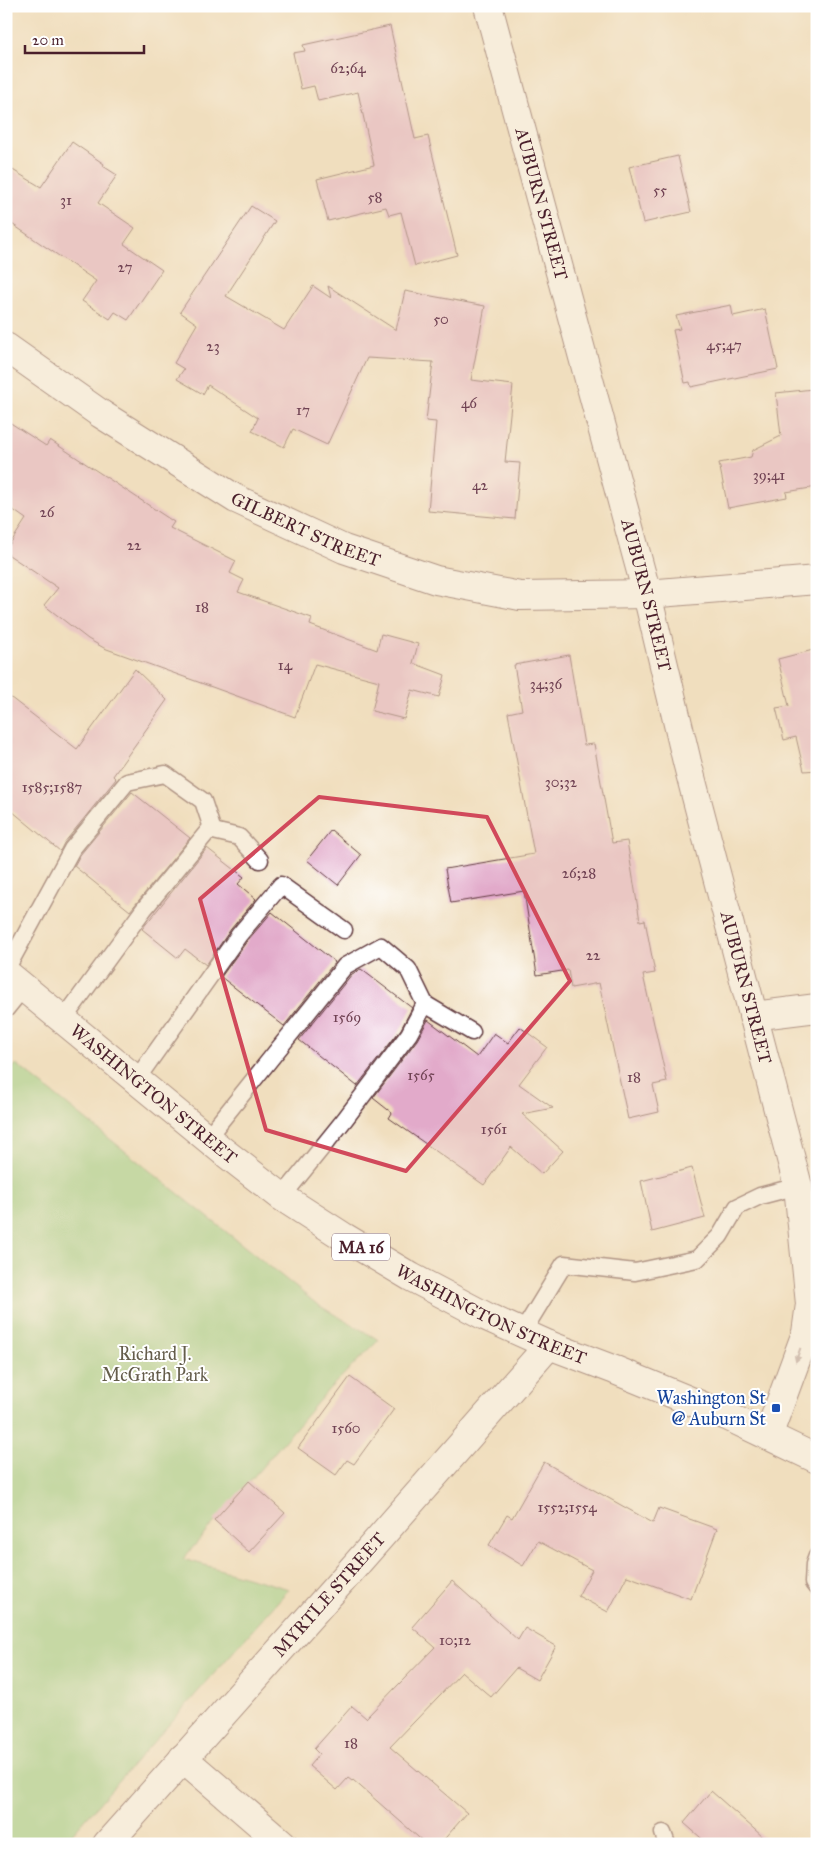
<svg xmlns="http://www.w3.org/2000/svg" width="823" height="1850" font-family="'IM FELL Great Primer',serif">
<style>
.green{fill:#93d086;stroke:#6e7858}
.building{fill:#e2aaca}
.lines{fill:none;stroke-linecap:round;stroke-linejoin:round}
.lane-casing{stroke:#633c41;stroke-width:19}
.street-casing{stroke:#633c41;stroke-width:30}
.primary-casing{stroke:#633c41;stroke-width:30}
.lane{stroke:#fff;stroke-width:16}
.street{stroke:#fff;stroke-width:28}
.primary{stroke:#fff;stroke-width:28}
.oneway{fill:#ae9aa0}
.marked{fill:none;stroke:#d1495b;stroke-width:4;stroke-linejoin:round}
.transit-dot{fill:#1a4fb4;stroke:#fff;stroke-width:2}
.labels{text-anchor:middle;stroke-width:4;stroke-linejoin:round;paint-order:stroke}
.number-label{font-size:15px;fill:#704253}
.shield{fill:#fff;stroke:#80626b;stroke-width:1}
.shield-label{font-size:16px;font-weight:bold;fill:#4a1f2b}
.street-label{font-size:18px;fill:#4a1f2b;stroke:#fff}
.park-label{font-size:18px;fill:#645d4b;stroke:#fff}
.transit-label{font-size:18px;fill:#164399;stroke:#fff;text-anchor:end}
</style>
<rect width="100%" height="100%" fill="#fff"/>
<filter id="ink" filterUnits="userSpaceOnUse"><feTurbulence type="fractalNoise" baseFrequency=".02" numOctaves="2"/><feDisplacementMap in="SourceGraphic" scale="10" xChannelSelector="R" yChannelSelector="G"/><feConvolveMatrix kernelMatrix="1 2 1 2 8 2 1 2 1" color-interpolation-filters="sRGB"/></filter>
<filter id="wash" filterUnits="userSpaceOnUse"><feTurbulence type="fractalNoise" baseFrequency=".0096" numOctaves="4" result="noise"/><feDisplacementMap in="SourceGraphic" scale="20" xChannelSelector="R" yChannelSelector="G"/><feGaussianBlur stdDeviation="1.12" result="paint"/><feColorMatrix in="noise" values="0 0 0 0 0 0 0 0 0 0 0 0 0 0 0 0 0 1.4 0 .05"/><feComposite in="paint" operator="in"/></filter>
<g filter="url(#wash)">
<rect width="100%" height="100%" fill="#f0debe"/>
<!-- green -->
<polygon class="green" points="16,1064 318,1305 379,1340 329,1389 183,1559 289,1589 63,1844 6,1844 6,1076"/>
<g id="blocks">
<!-- building -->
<g class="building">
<polygon points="390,26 415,139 428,136 457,255 415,266 401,212 389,215 386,207 328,221 317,179 374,165 358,92 318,101 314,86 301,89 293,53 305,51 303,45"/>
<polygon points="72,142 104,164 103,166 117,175 98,203 135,228 124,244 162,270 128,320 115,312 110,319 82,301 96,281 6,220 6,166 41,187"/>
<polygon points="678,156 691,212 643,223 629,167"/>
<polygon points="251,206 275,221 226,296 284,330 313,286 331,298 328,286 396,330 405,291 485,306 471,380 513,385 505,462 520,463 515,519 428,511 436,422 426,421 433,362 367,358 327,445 293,429 284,447 252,431 258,418 208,385 203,394 177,379 184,369 174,363 197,324 180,312"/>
<polygon points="731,305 733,316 765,309 778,369 691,387 690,382 685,383 673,330 680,329 676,316"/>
<polygon points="813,389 817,423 817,487 786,492 787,497 728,508 719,463 751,457 753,450 781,436 776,393"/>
<polygon points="6,420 46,446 50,440 174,522 170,528 236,561 230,573 244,580 238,592 312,618 310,625 377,650 381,634 418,644 413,663 445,675 439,697 412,690 404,719 372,711 379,681 315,664 295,717 104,648 88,639 44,605 58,588 6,553 6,550 26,519 6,505"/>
<polygon points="817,649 817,770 804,771 796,737 784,740 776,708 789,706 778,659"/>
<polygon points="569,655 584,745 594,744 612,843 627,841 640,921 645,920 655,973 643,975 667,1082 653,1085 659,1112 628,1119 599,983 571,988 568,970 537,975 524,891 451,903 445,869 534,854 508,713 522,710 514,665"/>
<polygon points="135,669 167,700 113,776 116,779 64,843 60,851 6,806 6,694 77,749"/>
<polygon points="132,792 190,838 130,911 74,866 80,855"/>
<polygon points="331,830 361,855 338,885 307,860"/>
<polygon points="207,848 244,877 238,884 256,899 231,929 206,965 185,949 178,958 142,929"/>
<polygon points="272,912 335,962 284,1026 221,977 247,941"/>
<polygon points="361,969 412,1008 401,1029 357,1086 299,1040 352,974"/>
<polygon points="428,1020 477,1057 494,1033 508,1043 520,1027 547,1047 519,1084 553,1108 522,1114 563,1151 542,1174 511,1147 484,1185 389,1118 392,1113 373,1098 417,1040"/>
<polygon points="692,1168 705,1218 652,1232 641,1181"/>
<polygon points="350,1377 394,1409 354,1464 347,1460 336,1475 298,1448"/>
<polygon points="544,1462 653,1523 659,1508 717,1529 691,1599 627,1576 608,1612 578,1596 592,1570 538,1541 523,1566 489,1545 507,1515 512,1518"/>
<polygon points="249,1481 285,1513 249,1552 214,1520"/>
<polygon points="452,1581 518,1640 525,1628 556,1646 537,1680 516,1668 491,1697 462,1672 390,1747 467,1813 440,1844 426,1844 353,1780 352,1781 348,1778 337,1790 309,1766 319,1754 314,1749 352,1706 366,1718 435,1647 412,1627"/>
<polygon points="711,1791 771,1844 708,1844 684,1823"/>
</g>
</g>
</g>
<g filter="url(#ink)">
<use href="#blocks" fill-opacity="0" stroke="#633c41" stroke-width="1"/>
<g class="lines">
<!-- lane casing -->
<g class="lane-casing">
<g id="lane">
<polyline points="6,970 72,849 127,782 165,774 203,801 213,831"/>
<polyline points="425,1004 472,1032"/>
<polyline points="6,1009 23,988"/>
<polyline points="63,1020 144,909 209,830 239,837 260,860"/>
<polyline points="136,1080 239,935 281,885 344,930"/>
<polyline points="207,1138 345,966 381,946 408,969 425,1004 409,1034 345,1119 282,1197"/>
<polyline points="522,1333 564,1264 635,1272 697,1259 720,1236 737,1207 760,1196 798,1186"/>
<polyline points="817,1556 814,1564 813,1583 817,1588"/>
<polyline points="663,1833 667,1844"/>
</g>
</g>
<!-- street casing -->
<g class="street-casing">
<g id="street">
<path id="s1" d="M488,6L647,594L687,762L798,1186L810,1304L806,1333L768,1436"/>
<path id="s2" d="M6,347L101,414L236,499L344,549L436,580L520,596L647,594L817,580"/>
<polyline points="753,1016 817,1008"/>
<polyline points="183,1758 283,1844"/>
<path id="s3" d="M107,1844L339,1584L549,1345"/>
</g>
</g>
<!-- primary casing -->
<g class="primary-casing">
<g id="primary">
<path id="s4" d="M6,973L224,1152L282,1197L344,1237L411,1277L487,1317L549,1345L615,1370L727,1416L817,1459"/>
</g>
</g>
<!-- lane -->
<use href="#lane" class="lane"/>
<!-- street -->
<use href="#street" class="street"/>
<!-- primary -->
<use href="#primary" class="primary"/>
</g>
<!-- one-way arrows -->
<defs><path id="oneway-solid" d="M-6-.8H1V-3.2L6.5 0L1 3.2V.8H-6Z" transform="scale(1.25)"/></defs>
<use class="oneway" href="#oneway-solid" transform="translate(798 1355) rotate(109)"/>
</g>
<!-- marked area -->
<path d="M0 0H823V1850H0ZM319,797L487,817L570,981L406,1171L266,1130L200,899Z" fill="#f0debe" fill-opacity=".55" fill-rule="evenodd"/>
<path class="marked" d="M319,797L487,817L570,981L406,1171L266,1130L200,899Z"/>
<!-- markers -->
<rect class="transit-dot" x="771" y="1403" width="10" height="10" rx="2.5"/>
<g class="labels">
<!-- number labels -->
<g class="number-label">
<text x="348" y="73">62;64</text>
<text x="660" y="195">55</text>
<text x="375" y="202">58</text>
<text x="66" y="205">31</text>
<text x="125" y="272">27</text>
<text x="441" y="324">50</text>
<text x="724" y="350">45;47</text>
<text x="213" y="351">23</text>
<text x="469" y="408">46</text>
<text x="303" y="415">17</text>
<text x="769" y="480">39;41</text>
<text x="480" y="490">42</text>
<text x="47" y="517">26</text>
<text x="134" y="550">22</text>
<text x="202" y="612">18</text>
<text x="285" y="670">14</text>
<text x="546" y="689">34;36</text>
<text x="561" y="787">30;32</text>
<text x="52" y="792">1585;1587</text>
<text x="579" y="878">26;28</text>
<text x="593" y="960">22</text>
<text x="347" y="1022">1569</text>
<text x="421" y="1080">1565</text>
<text x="634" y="1082">18</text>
<text x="494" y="1134">1561</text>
<text x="346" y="1433">1560</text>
<text x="567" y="1512">1552;1554</text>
<text x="455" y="1645">10;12</text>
<text x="351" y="1748">18</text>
</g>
<!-- shield labels -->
<rect class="shield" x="332" y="1233.5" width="58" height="27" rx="4"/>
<g class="shield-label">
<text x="361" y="1253">MA 16</text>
</g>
<!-- street labels -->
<g class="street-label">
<text dy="6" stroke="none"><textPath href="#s1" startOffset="205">AUBURN STREET</textPath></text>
<text dy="6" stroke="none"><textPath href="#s2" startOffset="352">GILBERT STREET</textPath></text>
<text dy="6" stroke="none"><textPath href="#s1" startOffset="610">AUBURN STREET</textPath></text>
<text dy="6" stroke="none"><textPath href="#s1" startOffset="1015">AUBURN STREET</textPath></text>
<text dy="6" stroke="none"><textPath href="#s4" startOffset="191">WASHINGTON STREET</textPath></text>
<text dy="6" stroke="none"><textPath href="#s4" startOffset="596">WASHINGTON STREET</textPath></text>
<text dy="6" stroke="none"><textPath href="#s3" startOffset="334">MYRTLE STREET</textPath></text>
</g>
<!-- park labels -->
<g class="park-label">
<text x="155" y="1360">Richard J.<tspan x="155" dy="21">McGrath Park</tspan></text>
</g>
<!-- transit labels -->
<g class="transit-label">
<text x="766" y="1404">Washington St<tspan x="766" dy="21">@ Auburn St</tspan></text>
</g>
</g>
<!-- margin -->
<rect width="823" height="1850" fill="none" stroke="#fff" stroke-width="25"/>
<!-- scale -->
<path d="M25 45v8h119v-8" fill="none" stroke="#4a1f2b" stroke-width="2.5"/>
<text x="32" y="45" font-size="15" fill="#4a1f2b" stroke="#ffffff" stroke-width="4" paint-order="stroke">20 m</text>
</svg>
